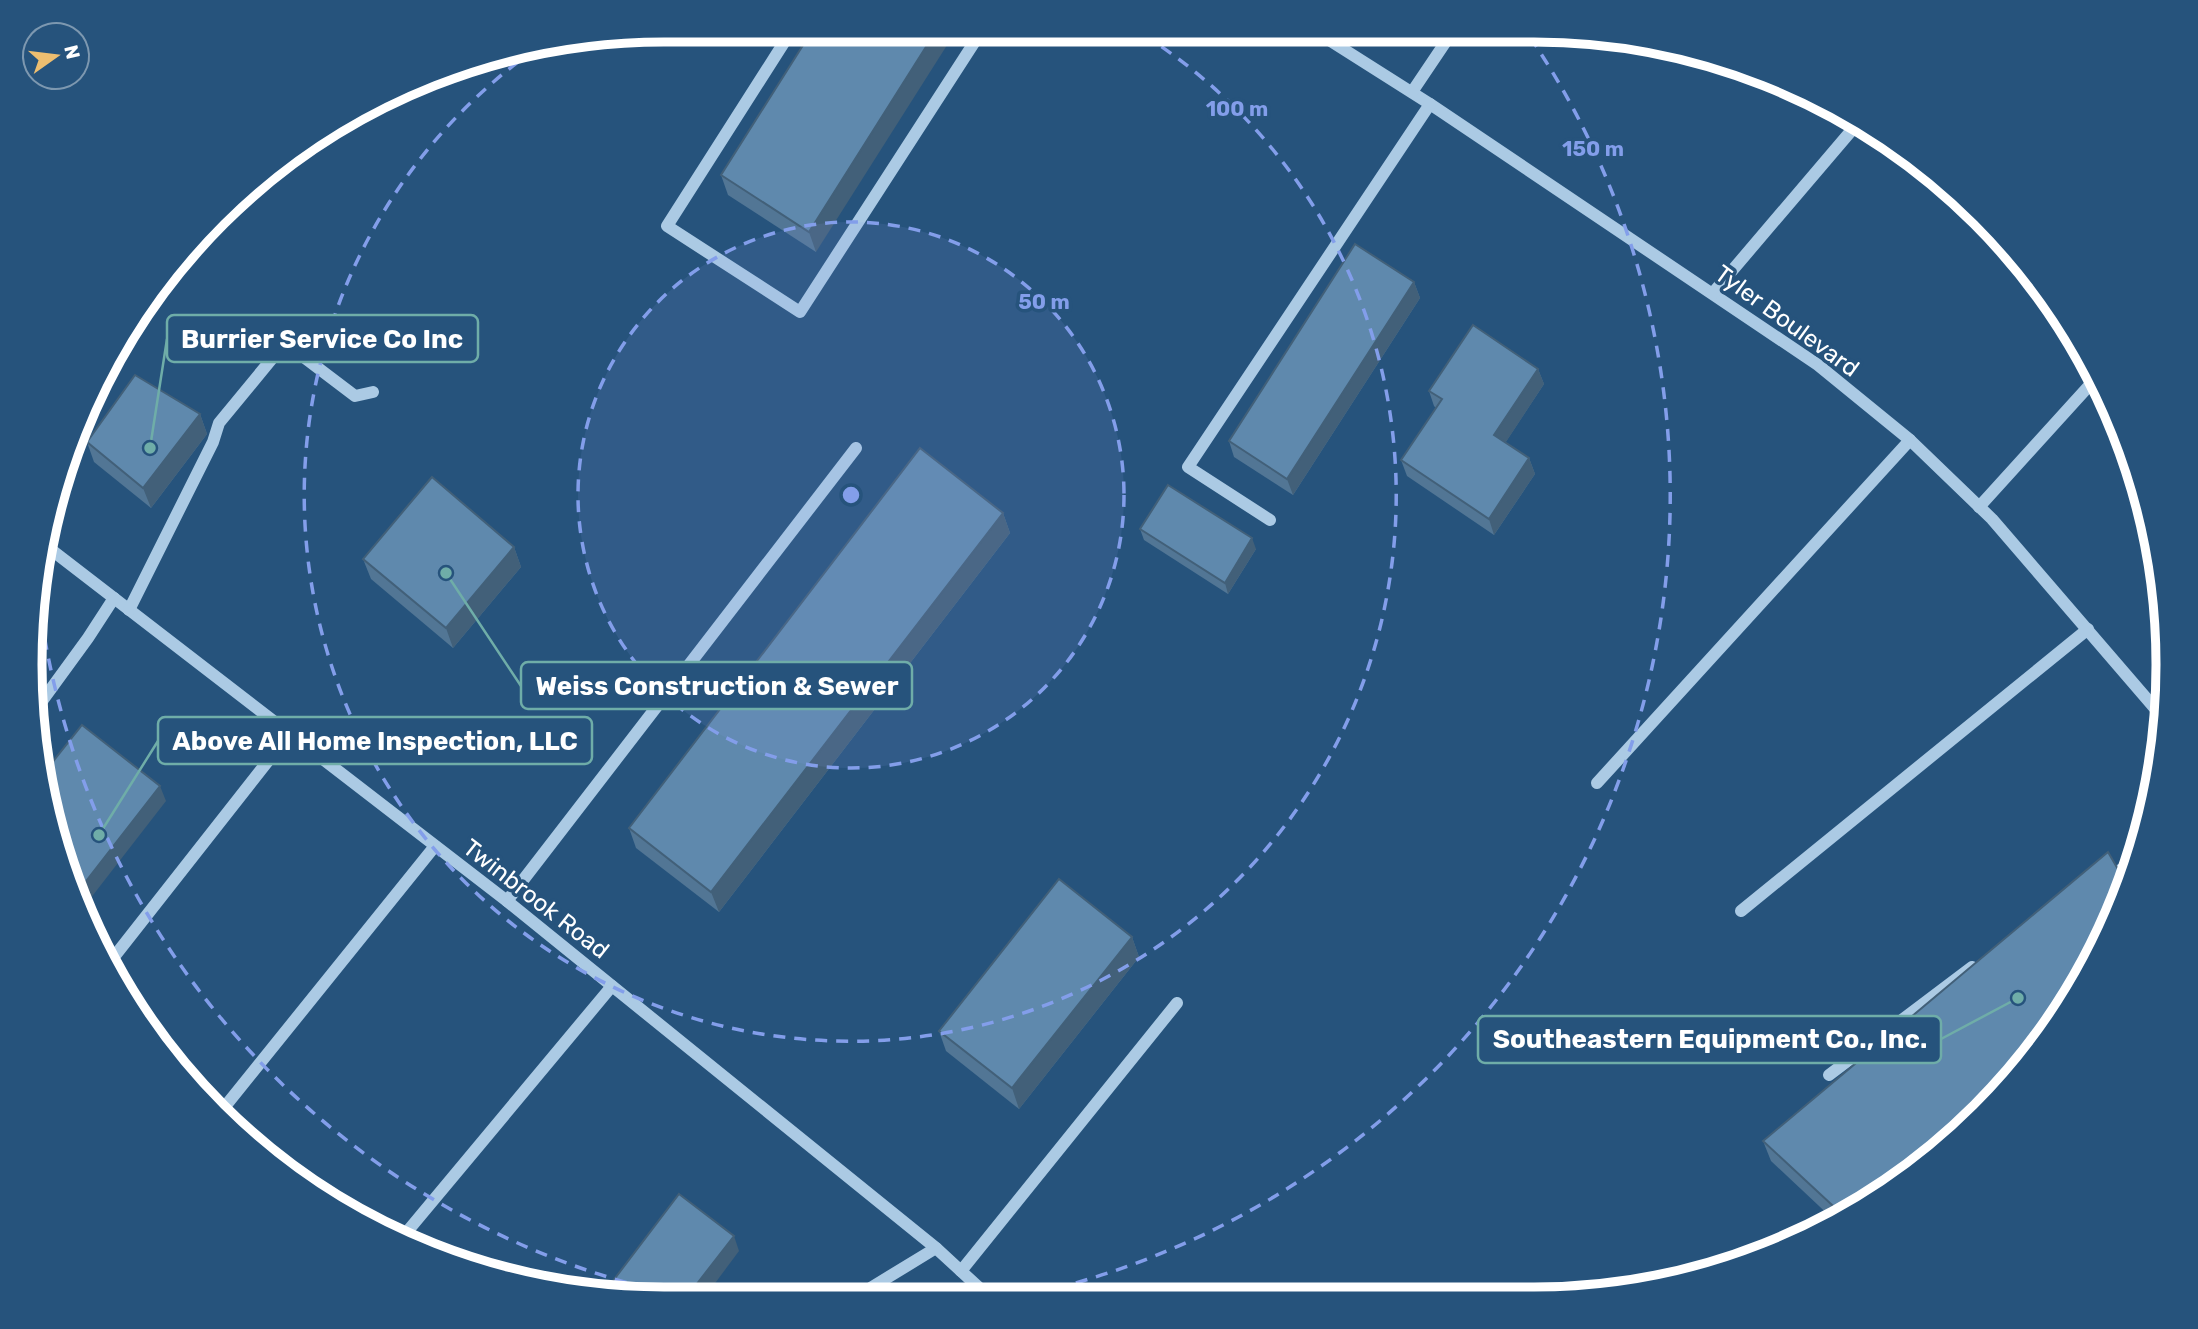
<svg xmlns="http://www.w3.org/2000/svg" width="2198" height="1329" font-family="Rubik,sans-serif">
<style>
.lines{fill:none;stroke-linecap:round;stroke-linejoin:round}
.minor{stroke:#abcae4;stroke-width:12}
.wall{fill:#527695}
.shaded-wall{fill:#426079}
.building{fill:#5f89ad;stroke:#426079;stroke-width:2}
.ring{fill:none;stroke:#839eea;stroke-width:3.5;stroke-dasharray:12 9}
.labels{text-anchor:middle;stroke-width:7;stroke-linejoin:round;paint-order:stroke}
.street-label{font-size:24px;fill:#fff;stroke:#26537c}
.rim{fill:none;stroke:#fff;stroke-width:9}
.centre{fill:#839eea;stroke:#26537c;stroke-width:3.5}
.ring-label{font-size:21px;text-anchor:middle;font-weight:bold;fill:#839eea;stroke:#26537c;stroke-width:7;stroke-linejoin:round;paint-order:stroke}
.leader{fill:none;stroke:#6fada8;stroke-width:2.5}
.callout-dot{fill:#6fada8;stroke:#26537c;stroke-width:2.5}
.callout{fill:#26537c;stroke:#6fada8;stroke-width:2.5}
.callout-label{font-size:26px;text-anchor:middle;font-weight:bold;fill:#fff}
</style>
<rect width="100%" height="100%" fill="#26537c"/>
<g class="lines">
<!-- minor -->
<g class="minor">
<polyline points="792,30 667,226 800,312 981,32"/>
<polyline points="1318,33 1430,104 1818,365 1910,440 1992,519 2165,720"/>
<polyline points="1763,74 1784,90"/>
<polyline points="1412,92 1451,34"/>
<polyline points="1713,293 1857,124"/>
<polyline points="1979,507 2097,377"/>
<polyline points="1270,520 1188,467 1430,104"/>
<polyline points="49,548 507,901 936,1248 987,1295"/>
<polyline points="129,610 213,442 219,423 275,355 297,352 355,396 373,392"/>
<polyline points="37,708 88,638 114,598"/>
<polyline points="1597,783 1910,440"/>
<polyline points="2106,877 2134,863"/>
<polyline points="507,901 856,448"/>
<polyline points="1741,911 2088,629"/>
<polyline points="110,962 290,733"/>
<polyline points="1829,1075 1972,967"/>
<polyline points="223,1109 435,846"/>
<polyline points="401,1239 612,986"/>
<polyline points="961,1271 1177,1003"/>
<polyline points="859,1295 936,1248"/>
</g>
</g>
<!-- wall -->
<g class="wall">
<polygon points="812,31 816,252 728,195 721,175"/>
<polygon points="1414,282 1420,298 1293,495 1234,457 1229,441"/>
<polygon points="1538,369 1544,384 1505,443 1529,458 1535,474 1494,535 1407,476 1401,460 1436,408 1434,406 1429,391"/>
<polygon points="200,414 207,434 151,508 94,462 87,442"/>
<polygon points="1003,513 1010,533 719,912 636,848 629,828"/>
<polygon points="1140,529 1256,549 1228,594 1144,540"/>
<polygon points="514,547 521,567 453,648 371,579 363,559"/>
<polygon points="1132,937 1139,957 1019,1109 946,1051 939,1031"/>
<polygon points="1763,1141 1851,1214 1835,1221 1771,1161"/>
</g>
<!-- shaded-wall -->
<g class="shaded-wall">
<polygon points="936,31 956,31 816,252 809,232"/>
<polygon points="1414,282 1420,298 1293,495 1287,479"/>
<polygon points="1538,369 1544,384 1500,451 1494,435"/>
<polygon points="200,414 207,434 151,508 143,488"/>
<polygon points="1529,458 1535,474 1494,535 1489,519"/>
<polygon points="1003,513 1010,533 719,912 711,892"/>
<polygon points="1252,538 1256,549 1228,594 1225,583"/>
<polygon points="514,547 521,567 453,648 446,628"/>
<polygon points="160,786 166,801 83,908 76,894"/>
<polygon points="1132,937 1139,957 1019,1109 1012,1088"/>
<polygon points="734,1236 739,1251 707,1294 689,1294"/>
</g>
<!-- building -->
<g class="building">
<polygon points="812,31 936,31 809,232 721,175"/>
<polygon points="1355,244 1414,282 1287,479 1229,441"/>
<polygon points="1473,325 1538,369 1494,435 1529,458 1489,519 1401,460 1442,399 1429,391"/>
<polygon points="135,375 200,414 143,488 87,442"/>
<polygon points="920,448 1003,513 711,892 629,828"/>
<polygon points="432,477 514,547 446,628 363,559"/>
<polygon points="1168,485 1252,538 1225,583 1140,529"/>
<polygon points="82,725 160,786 76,894 63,868 47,769"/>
<polygon points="2108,852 2126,883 2103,945 2037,1051 1952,1141 1851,1214 1845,1217 1763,1141"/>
<polygon points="1059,879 1132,937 1012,1088 939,1031"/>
<polygon points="679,1194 734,1236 689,1294 603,1294"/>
</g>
<!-- distance rings -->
<circle cx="851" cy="495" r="273" fill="#839eea" fill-opacity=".12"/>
<g class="ring">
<circle cx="851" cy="495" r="273"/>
<path d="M1144 35A546 546 0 1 1 530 53"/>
<path d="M667 1293A819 819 0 0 1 40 609M1530 37A819 819 0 0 1 1028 1295"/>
</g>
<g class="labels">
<!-- street labels -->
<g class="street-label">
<text transform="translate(1787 321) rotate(36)" y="8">Tyler Boulevard</text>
<text transform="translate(536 899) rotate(38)" y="8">Twinbrook Road</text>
</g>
</g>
<!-- crop -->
<path d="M0 0H2198V1329H0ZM664 42H1534A622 622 0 0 1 2156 664V665A622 622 0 0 1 1534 1287H664A622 622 0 0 1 42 665V664A622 622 0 0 1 664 42Z" fill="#26537c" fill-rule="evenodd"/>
<path class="rim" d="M664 42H1534A622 622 0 0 1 2156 664V665A622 622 0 0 1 1534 1287H664A622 622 0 0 1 42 665V664A622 622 0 0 1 664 42Z"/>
<circle cx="851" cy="495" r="10" class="centre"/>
<g class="ring-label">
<text x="1237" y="116">100 m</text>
<text x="1593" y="156">150 m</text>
<text x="1044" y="309">50 m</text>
</g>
<!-- callouts -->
<path class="leader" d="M150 448L167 339M446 573L521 686M99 835L158 741M2018 998L1941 1039"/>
<g class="callout-dot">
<circle cx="150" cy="448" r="7"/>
<circle cx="446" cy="573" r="7"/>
<circle cx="99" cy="835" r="7"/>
<circle cx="2018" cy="998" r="7"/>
</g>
<g class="callout">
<rect x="167" y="315" width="311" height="47" rx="7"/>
<rect x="521" y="662" width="391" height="47" rx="7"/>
<rect x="158" y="717" width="434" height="47" rx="7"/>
<rect x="1478" y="1016" width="463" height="47" rx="7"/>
</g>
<g class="callout-label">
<text x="322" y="348">Burrier Service Co Inc</text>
<text x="717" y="695">Weiss Construction &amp; Sewer</text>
<text x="375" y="750">Above All Home Inspection, LLC</text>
<text x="1710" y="1048">Southeastern Equipment Co., Inc.</text>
</g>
<!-- north arrow -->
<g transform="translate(56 56) rotate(76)"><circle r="33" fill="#26537c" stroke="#7d98b0" stroke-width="2"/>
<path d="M0-5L12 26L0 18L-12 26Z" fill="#edbe70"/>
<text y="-10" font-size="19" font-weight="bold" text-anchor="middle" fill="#ffffff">N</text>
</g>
</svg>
